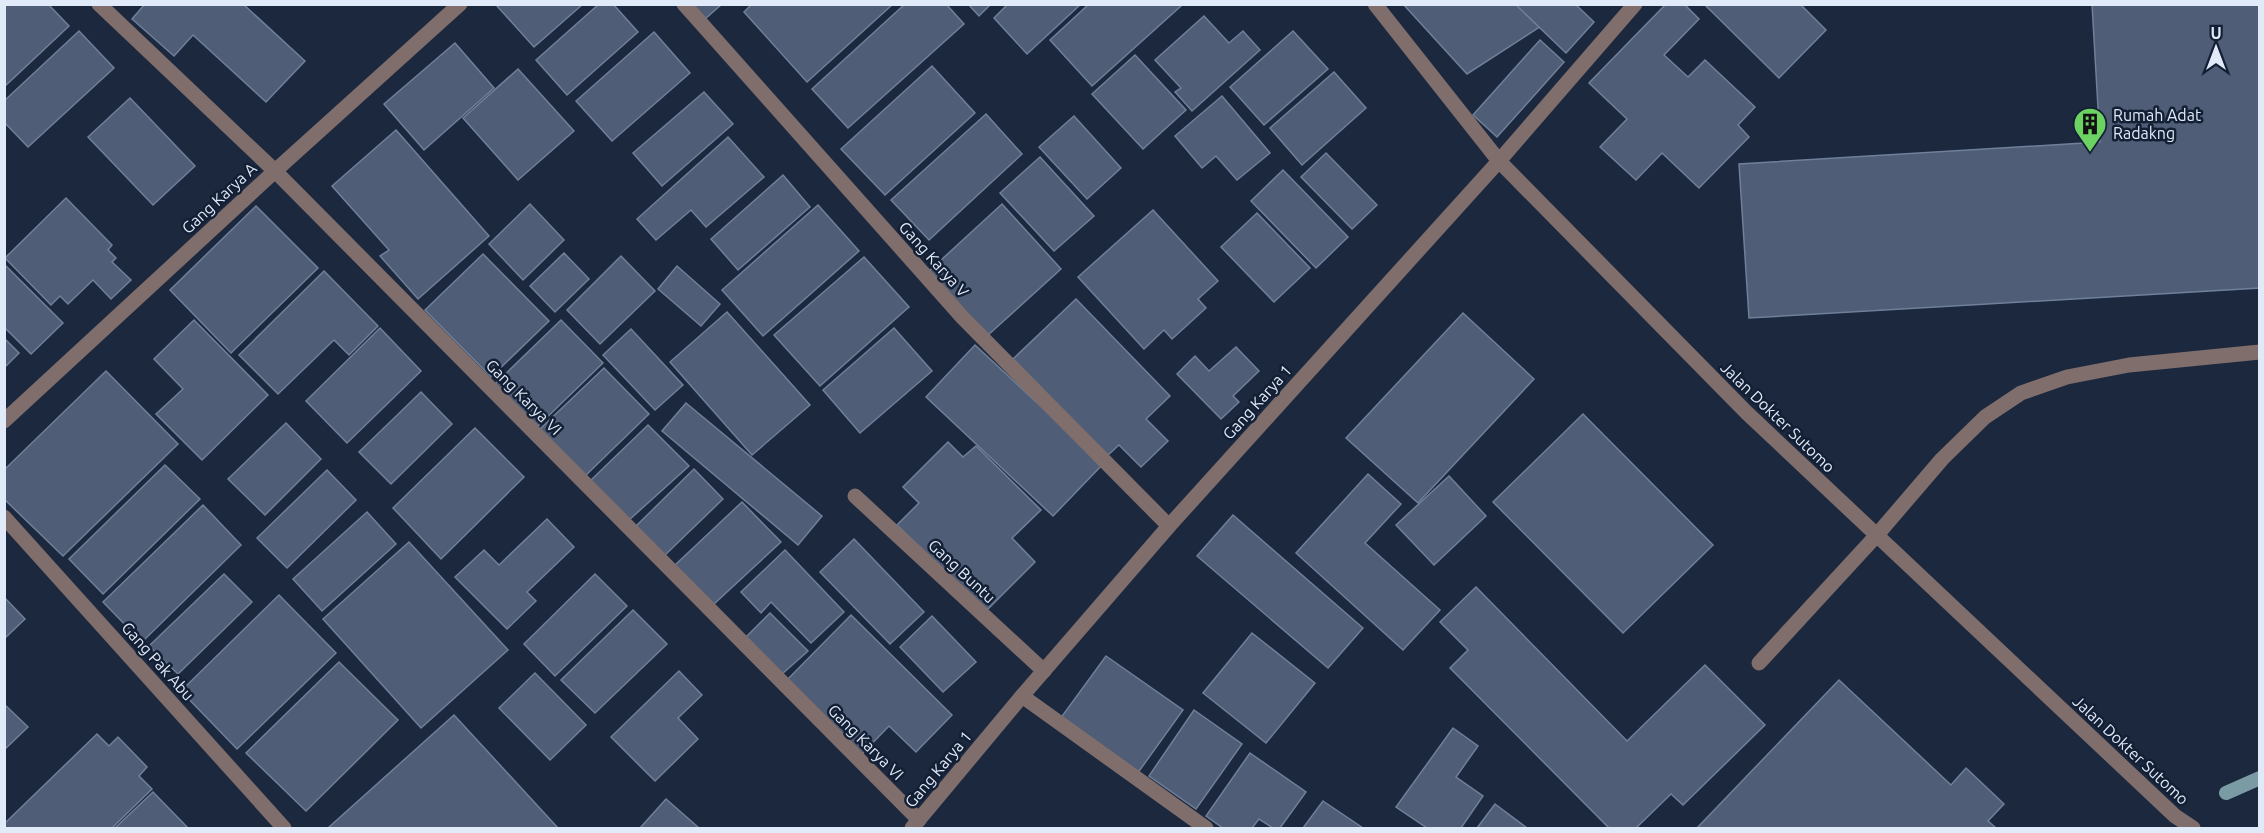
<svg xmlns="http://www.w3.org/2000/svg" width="2264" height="833" font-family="Ubuntu,sans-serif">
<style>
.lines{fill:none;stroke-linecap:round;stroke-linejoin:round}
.stream{stroke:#7a9ba4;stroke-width:14}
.building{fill:#4f5d76;stroke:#70809a;stroke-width:1.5}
.minor{stroke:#7f6e6c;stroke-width:15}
.labels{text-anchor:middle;stroke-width:5;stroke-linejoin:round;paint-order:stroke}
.poi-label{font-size:16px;fill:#e1eaf8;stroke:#131f34;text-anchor:start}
.street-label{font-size:16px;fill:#e1eaf8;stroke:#131f34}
</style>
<rect width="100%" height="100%" fill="#1c283e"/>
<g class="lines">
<!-- stream -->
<polyline class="stream" points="2226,793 2260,778"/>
</g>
<!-- building -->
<g class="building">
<polygon points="4,4 48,4 69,26 4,87"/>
<polygon points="145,4 243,4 305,61 266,102 193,35 174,56 132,19"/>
<polygon points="499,4 583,4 534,47 497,6"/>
<polygon points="599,4 613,4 638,32 567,95 536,60"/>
<polygon points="692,4 722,4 705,19"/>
<polygon points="752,4 893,4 807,82 744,12"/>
<polygon points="905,4 946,4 964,24 848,128 812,89"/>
<polygon points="968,4 991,4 979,16"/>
<polygon points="1008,4 1081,4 1027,54 994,18"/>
<polygon points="1089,4 1179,4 1181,6 1092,86 1050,40"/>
<polygon points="1403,4 1540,4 1549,21 1467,74"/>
<polygon points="1515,4 1575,4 1594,22 1566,53"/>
<polygon points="1666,4 1684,4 1699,19 1664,55 1688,77 1705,60 1755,107 1738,125 1749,137 1699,188 1662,153 1636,180 1600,147 1627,119 1589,83"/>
<polygon points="1704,4 1800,4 1826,30 1779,78"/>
<polygon points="2092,4 2260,4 2260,288 1749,318 1739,164 2100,142"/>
<polygon points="1204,16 1229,43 1243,31 1260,50 1192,111 1175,92 1181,88 1155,60"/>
<polygon points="79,31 114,68 28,147 4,122 4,101"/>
<polygon points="1293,31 1328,69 1264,125 1230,87"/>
<polygon points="654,32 690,73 612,141 576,101"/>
<polygon points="1540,40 1564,62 1497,137 1473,115"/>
<polygon points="455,43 494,88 424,150 384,104"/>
<polygon points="1135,55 1186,110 1143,149 1092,94"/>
<polygon points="932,66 975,113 885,195 841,149"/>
<polygon points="518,69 574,131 518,180 463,118"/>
<polygon points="1334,72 1366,108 1302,165 1270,128"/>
<polygon points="704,92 733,124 662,186 633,153"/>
<polygon points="1222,96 1270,153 1237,180 1216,156 1202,168 1175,136"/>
<polygon points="130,98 195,166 153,205 88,137"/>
<polygon points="986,114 1022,154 929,240 891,200"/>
<polygon points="1074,116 1121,168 1087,199 1039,147"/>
<polygon points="396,130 489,236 418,299 380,256 389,250 332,186"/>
<polygon points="728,137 764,177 706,227 691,210 656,240 637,219"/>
<polygon points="1326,153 1377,205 1352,229 1301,177"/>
<polygon points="1040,157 1094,216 1054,251 1000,193"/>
<polygon points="1283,170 1348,237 1316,268 1251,201"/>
<polygon points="783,175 810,207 738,270 711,239"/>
<polygon points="66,198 112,245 108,250 116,258 112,262 131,280 111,299 93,280 68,304 60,296 51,305 5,258"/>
<polygon points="530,204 564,240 523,280 489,244"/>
<polygon points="1002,204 1061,269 987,336 928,272"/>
<polygon points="818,205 859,251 763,336 722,290"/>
<polygon points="256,206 318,268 231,353 170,290"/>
<polygon points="1153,210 1218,281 1198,299 1206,308 1172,339 1164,330 1144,349 1078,277"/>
<polygon points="1257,213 1310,268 1274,302 1221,247"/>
<polygon points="564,253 589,279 555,312 530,286"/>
<polygon points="483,254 549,321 491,377 425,310"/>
<polygon points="621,256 655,291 600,344 567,310"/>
<polygon points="864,257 909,307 820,386 774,335"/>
<polygon points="4,264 63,323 31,354 4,327"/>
<polygon points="677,266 720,304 701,326 658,289"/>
<polygon points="324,271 378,326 349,355 334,340 278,394 239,355"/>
<polygon points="1076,299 1170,396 1146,419 1168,441 1141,467 1119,445 1107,456 1013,359"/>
<polygon points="727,312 810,405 752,455 670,362"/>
<polygon points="1463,313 1534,379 1418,503 1346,438"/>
<polygon points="194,320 268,395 202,460 156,414 183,389 154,359"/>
<polygon points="561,320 603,363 538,426 495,384"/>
<polygon points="380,328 421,371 347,443 306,401"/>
<polygon points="894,328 932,371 860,433 823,390"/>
<polygon points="631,329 683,385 655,410 603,355"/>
<polygon points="4,338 19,353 4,368"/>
<polygon points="975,345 1103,464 1053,516 926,397"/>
<polygon points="1236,347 1259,371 1233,396 1239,402 1221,419 1177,374 1195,356 1209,371"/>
<polygon points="604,368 649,414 584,477 539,430"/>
<polygon points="106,371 178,444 63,556 4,499 4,470"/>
<polygon points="421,392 452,424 391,484 359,452"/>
<polygon points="686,403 822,516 798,545 662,431"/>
<polygon points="1583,414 1713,545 1623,633 1493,502"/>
<polygon points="286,423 321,459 265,515 228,479"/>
<polygon points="648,425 689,466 629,520 589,482"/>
<polygon points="475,428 524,477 441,559 393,508"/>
<polygon points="948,442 963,457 976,446 1041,510 1012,538 1035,562 986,611 897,525 919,503 903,487"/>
<polygon points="165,465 200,499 103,594 69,559"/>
<polygon points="694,469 723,499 664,556 635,527"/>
<polygon points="327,470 356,500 287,568 257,538"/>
<polygon points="1368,474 1401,504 1365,543 1440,610 1403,650 1296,553"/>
<polygon points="1449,476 1486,516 1434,565 1396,525"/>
<polygon points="742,502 781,542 714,604 674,566"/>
<polygon points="203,505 241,545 142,642 103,602"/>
<polygon points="367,512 396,544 322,611 293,579"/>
<polygon points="1233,515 1363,628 1328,668 1197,556"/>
<polygon points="547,519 574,547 527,592 536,601 507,629 455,577 484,550 499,565"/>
<polygon points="854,539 924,612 890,644 820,572"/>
<polygon points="409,542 508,650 421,728 323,619"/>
<polygon points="785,550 844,612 811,643 771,602 761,613 741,592"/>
<polygon points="224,574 252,602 178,674 149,646"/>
<polygon points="595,574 627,606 555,676 524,644"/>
<polygon points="1476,587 1627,741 1705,665 1765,725 1683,805 1671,794 1636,828 1609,828 1450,668 1468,650 1440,622"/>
<polygon points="279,595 336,653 237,749 181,691"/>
<polygon points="4,597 25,619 4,639"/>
<polygon points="633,610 667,644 595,713 561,680"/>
<polygon points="770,613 808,651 782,674 745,638"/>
<polygon points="851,615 952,715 916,752 889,726 860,756 786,681"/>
<polygon points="932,616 976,662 943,692 900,647"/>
<polygon points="1252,633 1315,683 1266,743 1203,693"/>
<polygon points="1106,656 1183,710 1137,774 1060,719"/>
<polygon points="339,662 398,720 306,811 246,753"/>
<polygon points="679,671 702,695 678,718 698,739 655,781 611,737"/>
<polygon points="535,673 586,725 550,760 499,708"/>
<polygon points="1839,680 1951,785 1966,768 2004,804 1988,821 1996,828 1697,828"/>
<polygon points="4,704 28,727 4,750"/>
<polygon points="1194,710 1242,744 1196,809 1149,776"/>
<polygon points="454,715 558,828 328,828"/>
<polygon points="1453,728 1478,746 1456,777 1483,796 1461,828 1427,828 1396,807"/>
<polygon points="97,734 109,746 118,737 147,767 139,776 152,789 112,828 4,828 4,824"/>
<polygon points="1250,753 1306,792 1280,828 1273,828 1259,819 1252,828 1223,828 1206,816"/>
<polygon points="153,792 188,828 115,828"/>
<polygon points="666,799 699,828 640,828"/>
<polygon points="1323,801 1363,828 1303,828"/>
<polygon points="1495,804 1527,828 1477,828"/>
</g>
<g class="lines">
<!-- minor -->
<g class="minor">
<polyline points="99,4 275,171 919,820"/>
<polyline points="684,4 963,318 1169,526"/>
<polyline points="1375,4 1499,161 1747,413 2175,816 2193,828"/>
<polyline points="4,421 275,171 460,4"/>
<polyline points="855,496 1044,671"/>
<polyline points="4,517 284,828"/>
<polyline points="1759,663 1876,536 1942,459 1985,417 2021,393 2067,377 2129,365 2260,352"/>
<polyline points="1022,696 1206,828"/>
<polyline points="912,828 1022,696 1169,526 1499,161 1635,4"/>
</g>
</g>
<!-- icons -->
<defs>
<g id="building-pin" transform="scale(1.725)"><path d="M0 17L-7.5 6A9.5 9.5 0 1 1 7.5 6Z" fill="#6cd362" stroke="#131f34"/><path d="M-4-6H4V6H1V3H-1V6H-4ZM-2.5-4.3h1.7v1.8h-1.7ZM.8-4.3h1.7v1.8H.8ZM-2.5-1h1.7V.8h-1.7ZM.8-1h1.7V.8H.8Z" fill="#111"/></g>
</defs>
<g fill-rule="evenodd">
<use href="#building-pin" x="2090" y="124"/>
</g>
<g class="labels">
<!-- poi labels -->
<g class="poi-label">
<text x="2113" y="121">Rumah Adat<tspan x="2113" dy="18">Radakng</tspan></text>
</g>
<!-- street labels -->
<g class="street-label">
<text transform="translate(219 198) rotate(-43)" y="6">Gang Karya A</text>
<text transform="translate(934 259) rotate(48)" y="6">Gang Karya V</text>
<text transform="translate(524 397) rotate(45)" y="6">Gang Karya VI</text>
<text transform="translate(1257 402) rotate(-48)" y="6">Gang Karya 1</text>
<text transform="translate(1778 417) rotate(44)" y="6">Jalan Dokter Sutomo</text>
<text transform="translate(962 571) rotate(43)" y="6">Gang Buntu</text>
<text transform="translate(158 661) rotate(48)" y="6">Gang Pak Abu</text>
<text transform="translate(866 742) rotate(45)" y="6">Gang Karya VI</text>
<text transform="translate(2131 750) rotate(43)" y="6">Jalan Dokter Sutomo</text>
<text transform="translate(938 769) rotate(-50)" y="6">Gang Karya 1</text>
</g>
</g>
<!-- border -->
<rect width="2264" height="833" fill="none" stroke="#e1eaf8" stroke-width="12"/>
<!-- north arrow -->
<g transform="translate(2216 48)" stroke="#131f34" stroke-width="4.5" paint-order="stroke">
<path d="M0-4.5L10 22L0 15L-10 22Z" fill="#e1eaf8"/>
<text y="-9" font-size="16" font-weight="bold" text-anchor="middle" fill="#e1eaf8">U</text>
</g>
</svg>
